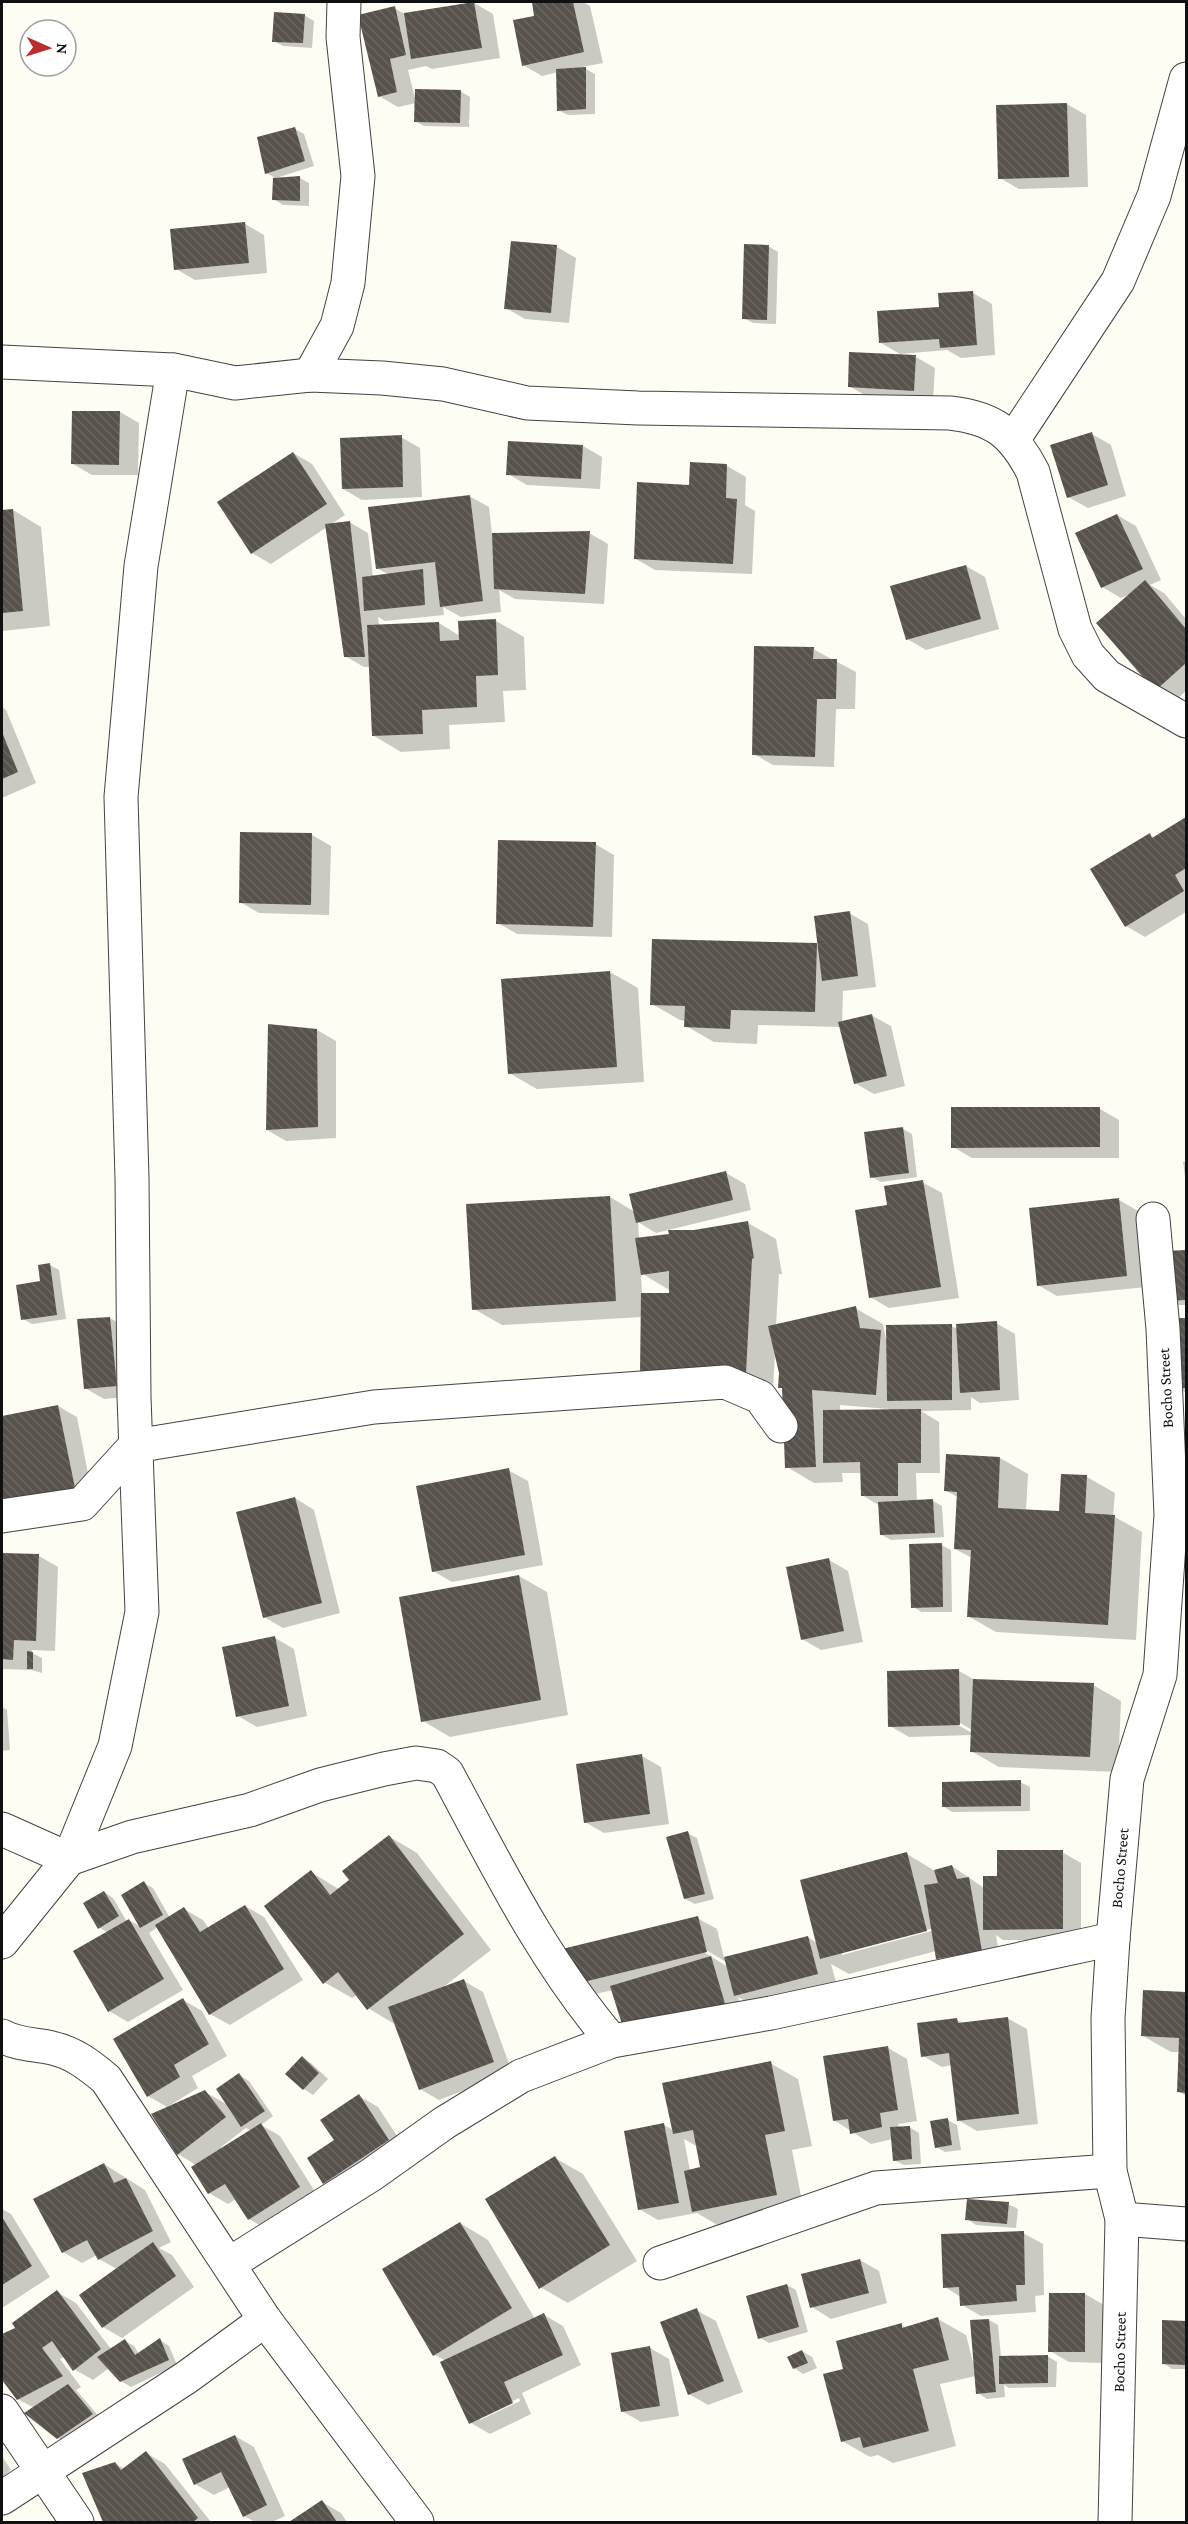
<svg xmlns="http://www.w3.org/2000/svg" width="1188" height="2524" font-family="'Crimson Pro',serif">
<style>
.shadow{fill:#0003;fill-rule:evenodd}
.building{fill:url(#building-back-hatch)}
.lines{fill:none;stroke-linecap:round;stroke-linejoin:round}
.street-casing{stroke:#434343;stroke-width:35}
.street{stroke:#fff;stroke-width:33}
.labels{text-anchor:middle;stroke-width:6;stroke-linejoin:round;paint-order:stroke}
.street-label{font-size:16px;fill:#101010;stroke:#fff}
</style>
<defs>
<pattern id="building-back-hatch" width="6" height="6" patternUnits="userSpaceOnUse" patternTransform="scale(1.5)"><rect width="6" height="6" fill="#58524d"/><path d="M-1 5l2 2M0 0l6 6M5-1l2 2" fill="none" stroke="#6b6662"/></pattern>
</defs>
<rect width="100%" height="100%" fill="#fefdf3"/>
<!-- shadow -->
<g class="shadow">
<polygon points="541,2 583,2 590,6 603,63 582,67 595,74 595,114 568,115 558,110 558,72 542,76 523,65 536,17 533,3"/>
<polygon points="474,3 493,14 500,58 432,69 426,66 408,70 415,99 460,91 470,97 469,127 424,126 415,121 416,103 398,107 379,96 394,8 405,14"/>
<polygon points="304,15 314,21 312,48 283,46 274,41"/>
<polygon points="1067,104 1086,115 1088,187 1019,189 1000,178"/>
<polygon points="295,129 304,134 314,166 276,178 300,178 309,183 309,206 283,205 274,199 274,177 266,173"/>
<polygon points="245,224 264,235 267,273 195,280 176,269"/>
<polygon points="768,246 778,252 776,324 753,323 744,318"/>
<polygon points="557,247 576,258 569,323 525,319 506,308"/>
<polygon points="973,293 992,304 995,355 961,358 947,350 900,354 881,343"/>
<polygon points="916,357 935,368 933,401 868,397 849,386"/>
<polygon points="120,412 139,423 138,475 92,475 73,464"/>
<polygon points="1092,434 1111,445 1126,496 1088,508 1068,497"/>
<polygon points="401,437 420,448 422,497 362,500 343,489"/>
<polygon points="583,446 602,457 600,489 527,485 508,474"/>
<polygon points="293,453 312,464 345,515 330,525 349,522 368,533 373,577 389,575 377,568 469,496 489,507 492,535 589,533 608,544 604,604 515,599 499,590 501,612 461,617 443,607 444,615 385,621 378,617 379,626 439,623 460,636 496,621 524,637 526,690 503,691 505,722 449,725 450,749 401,752 374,736 371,667 364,667 345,656 327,527 271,564 252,553"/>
<polygon points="727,466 746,477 745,505 755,511 752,574 655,570 636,559"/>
<polygon points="13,510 41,527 50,626 2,631 2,512"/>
<polygon points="1117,515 1136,526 1161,580 1150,585 1164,593 1186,619 1186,691 1175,701 1156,690 1131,594 1121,598 1102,587"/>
<polygon points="966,566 985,577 999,629 926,650 907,639"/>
<polygon points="813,649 856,672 855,709 836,709 834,767 773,765 754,754"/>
<polygon points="2,707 6,710 36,783 2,798"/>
<polygon points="1186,819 1186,912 1145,937 1126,926 1150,835 1155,838"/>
<polygon points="312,835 331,846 329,915 259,913 240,902"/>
<polygon points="595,844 614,855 612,937 517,934 498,923"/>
<polygon points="849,913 868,924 876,987 843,991 842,1023 871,1015 891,1026 905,1086 874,1094 855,1083 841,1027 758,1025 757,1044 714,1042 686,1026 686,1021 680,1020 652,1004 817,945 819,946"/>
<polygon points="610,972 638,988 644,1082 537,1089 509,1073"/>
<polygon points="317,1030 336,1041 336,1138 286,1141 267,1130"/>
<polygon points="1100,1109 1119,1120 1119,1158 972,1158 953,1147"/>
<polygon points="903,1129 912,1134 917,1177 881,1182 872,1177"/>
<polygon points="1183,1162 1186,1162 1186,1184"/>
<path d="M726,1173L745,1184L751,1210L656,1233L638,1222L639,1239L748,1223L776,1239L782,1274H779L776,1326L855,1308L883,1324L886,1339L951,1326L958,1329L996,1323L1015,1334L1019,1400L980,1403L971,1397V1410L921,1411L939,1422L940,1473H916L917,1502L933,1501L942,1506L944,1537L891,1540L882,1535L880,1506L862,1495V1473H842L843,1482L814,1483L787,1467L784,1389L779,1387L780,1373L775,1353L773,1388L642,1317L502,1325L474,1309L610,1197L635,1212ZM641,1273L671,1291V1295L642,1294ZM840,1405L888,1409V1411H840Z"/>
<polygon points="922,1182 942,1193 959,1298 889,1308 870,1297"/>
<polygon points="1119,1200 1138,1211 1146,1287 1057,1296 1038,1285"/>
<polygon points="1165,1252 1186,1252 1186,1305 1177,1305"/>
<polygon points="50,1265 59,1270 66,1319 32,1324 23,1319"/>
<polygon points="110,1318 129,1329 136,1396 104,1399 85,1388"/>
<polygon points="1176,1319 1186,1319 1186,1393 1177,1387"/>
<polygon points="58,1406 77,1417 93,1499 2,1514 2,1417"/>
<polygon points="1000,1458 1028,1474 1026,1511 1061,1513 1087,1477 1115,1493 1113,1516 1142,1532 1136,1640 996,1632 968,1616 972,1558 955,1549 959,1498 945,1490"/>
<polygon points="508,1470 528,1481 543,1565 452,1582 433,1571"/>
<polygon points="295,1498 314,1510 340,1613 283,1628 264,1617"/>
<polygon points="941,1545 951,1550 952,1612 922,1612 913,1607"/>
<polygon points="2,1554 39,1556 58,1567 55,1651 32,1650 32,1653 42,1658 42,1673 31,1670 2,1669"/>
<polygon points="829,1560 848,1571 863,1642 821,1650 802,1639"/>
<polygon points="519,1576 547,1592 568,1715 450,1737 423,1721"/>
<polygon points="275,1638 294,1649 307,1716 257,1727 238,1716"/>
<path d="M959,1671L975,1680L1093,1685L1121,1701L1118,1772L999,1767L971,1751L972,1735L909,1737L890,1726ZM955,1720L972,1730V1733L953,1722Z"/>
<polygon points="2,1707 7,1710 10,1750 2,1751"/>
<polygon points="642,1756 661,1767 669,1824 604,1833 585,1822"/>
<polygon points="1020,1782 1030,1787 1030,1811 952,1812 943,1806"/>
<polygon points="687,1833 697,1838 714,1899 695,1904 685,1899"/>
<polygon points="390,1837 417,1853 491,1950 442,1988 464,1981 483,1992 512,2072 439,2100 420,2089 396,2025 368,2008 357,1995 352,1998 324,1982 311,1872 340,1890 351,1881"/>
<path d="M1062,1852L1081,1863V1940H1003L996,1935L1000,1961L956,1969L937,1958L936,1951L849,1974L831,1964L837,1985L754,2006L738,1997L744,2017L613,1990L591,1995L572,1984L697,1918L717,1929L724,1958L808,1937L817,1943L907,1854L935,1871L952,1866L984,1888L999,1877ZM934,1928L935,1930L842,1955V1952ZM701,1947L726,1962L728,1967L699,1949Z"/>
<polygon points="144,1883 153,1888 170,1918 184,1909 203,1920 209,1929 245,1906 264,1917 303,1980 230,2025 210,2014 158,1927 149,1933 183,1990 128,2022 109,2011 108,1933 99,1927 104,1892 113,1898 127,1922 129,1920 141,1927"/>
<polygon points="1144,1992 1186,1994 1186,2096 1179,2091 1180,2052 1171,2052 1143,2036"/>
<polygon points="183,2000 202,2011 227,2056 192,2076 198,2088 167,2107 148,2096"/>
<polygon points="1007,2018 1027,2029 1038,2124 977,2131 958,2120 952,2065 942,2067 923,2056 957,2020 963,2023"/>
<polygon points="888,2048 907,2059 917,2121 898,2124 899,2128 909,2127 919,2133 921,2164 904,2165 894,2160 893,2139 871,2144 834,2120"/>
<polygon points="302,2058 311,2063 328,2079 313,2095 304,2089"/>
<path d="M770,2063L798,2079L812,2146L792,2150L804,2211L721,2227L697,2213L658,2220L639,2209L664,2125L673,2130ZM684,2139L698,2147L702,2169L690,2171Z"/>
<path d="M239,2075L249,2081L273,2116L261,2125L280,2136L319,2198L268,2230L249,2219L236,2199L228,2204L209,2193L196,2165L178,2154L205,2092L228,2105ZM246,2128L251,2131L222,2149L221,2147Z"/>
<polygon points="359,2096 378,2107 407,2151 343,2193 324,2182 336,2141"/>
<polygon points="948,2120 957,2125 961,2150 945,2152 936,2147"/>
<polygon points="555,2158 583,2174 637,2261 568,2303 540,2287"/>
<polygon points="104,2164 145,2190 171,2242 159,2248 172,2255 194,2287 122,2338 103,2327 117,2269 99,2259 97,2255 82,2263 63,2252"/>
<polygon points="1008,2204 1018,2209 1016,2228 976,2225 967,2219"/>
<polygon points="2,2209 11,2214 50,2277 2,2308"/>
<path d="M460,2223L488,2240L535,2319L544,2315L563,2326L581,2365L522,2393L531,2414L490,2434L471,2423L446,2361L435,2355ZM519,2398L520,2401L480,2420V2417Z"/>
<polygon points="1023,2233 1043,2244 1044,2295 1035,2296 1036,2312 981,2316 962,2305 961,2297 945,2287"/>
<polygon points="860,2260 879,2271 887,2303 831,2319 812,2307"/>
<polygon points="787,2285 796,2290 808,2332 769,2343 760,2338"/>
<polygon points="57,2292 76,2303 111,2349 125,2341 134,2346 139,2354 160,2340 169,2346 177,2365 131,2387 121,2381 109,2368 93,2380 74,2369 65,2356 60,2359 81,2387 76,2390 102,2420 67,2443 58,2438 34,2408 18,2399 2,2378 2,2336 17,2329"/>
<polygon points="1051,2294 1085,2294 1104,2305 1104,2363 1069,2362 1050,2351"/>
<polygon points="696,2310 716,2321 743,2392 708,2405 689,2394"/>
<polygon points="938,2319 966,2335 974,2366 989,2320 998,2325 1001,2357 1047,2356 1057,2362 1056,2387 1009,2388 1004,2385 1005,2397 987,2399 978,2393 976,2376 940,2384 956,2446 893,2463 878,2455 870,2457 842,2441 845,2370 901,2325 907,2328"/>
<polygon points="1164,2322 1186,2322 1186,2369 1172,2369 1163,2363"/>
<polygon points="650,2348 669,2359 679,2416 641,2422 622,2411"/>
<polygon points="802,2351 812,2357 817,2368 803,2374 794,2368"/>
<polygon points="235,2436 254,2447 285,2516 272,2522 255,2522 244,2516 230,2487 214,2495 195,2484"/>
<polygon points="146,2453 165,2464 211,2522 105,2522 84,2474 115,2464 125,2469"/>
<polygon points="2,2456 11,2470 2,2478"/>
<polygon points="322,2502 341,2513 347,2522 292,2522"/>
</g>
<!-- building -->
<g class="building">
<polygon points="474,2 482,48 411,59 404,13"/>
<polygon points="532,2 573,2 584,52 522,66 513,20 534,16"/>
<polygon points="395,6 406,55 390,59 397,92 378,97 358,15"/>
<polygon points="274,12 305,14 303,43 272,42"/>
<polygon points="586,67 586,109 557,111 556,69"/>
<polygon points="415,89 461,90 460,123 414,122"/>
<polygon points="1067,103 1069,177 998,179 996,105"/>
<polygon points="295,127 305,161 265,174 257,137"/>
<polygon points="300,176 300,201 272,200 273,178"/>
<polygon points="245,222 249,263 174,270 170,229"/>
<polygon points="511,241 557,245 551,313 504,309"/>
<polygon points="744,244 769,245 767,320 742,319"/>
<polygon points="973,291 977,345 940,348 939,339 879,343 877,311 939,307 938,293"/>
<polygon points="849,352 916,355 914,391 848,387"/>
<polygon points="72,411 120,411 119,465 71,464"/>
<polygon points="1092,432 1108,485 1067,498 1050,445"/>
<polygon points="402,435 403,487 342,489 340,438"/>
<polygon points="508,441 583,445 581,479 506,475"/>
<polygon points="293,452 327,504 251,554 217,502"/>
<polygon points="690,462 727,464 726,498 737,499 733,564 634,559 637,482 689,485"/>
<polygon points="470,495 483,601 440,607 435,562 376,569 368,507"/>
<polygon points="13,509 23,611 2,613 2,510"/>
<polygon points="1117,514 1143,569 1101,588 1075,533"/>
<polygon points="350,521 365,657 344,657 325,524"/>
<polygon points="590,531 585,594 494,589 492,533"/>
<polygon points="966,565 981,619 906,640 890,586"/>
<polygon points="423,569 425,605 364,611 362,577"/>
<polygon points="1145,580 1186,629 1186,663 1155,691 1096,623"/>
<polygon points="496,619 498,675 476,676 477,707 422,710 423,734 372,736 367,625 439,622 440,641 459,640 458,621"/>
<polygon points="754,646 814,647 813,659 837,659 836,699 817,699 815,757 752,755"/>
<polygon points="2,732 18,772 2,779"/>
<polygon points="1186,817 1186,868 1175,875 1184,891 1125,927 1090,869 1150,833 1152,838"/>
<polygon points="240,832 312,833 311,905 239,903"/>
<polygon points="498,840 596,842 593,927 496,924"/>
<polygon points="850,911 858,976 822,981 814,916"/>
<polygon points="652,939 817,943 815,1012 731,1010 730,1029 684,1027 685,1006 650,1005"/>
<polygon points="610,971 617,1067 508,1074 501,979"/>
<polygon points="872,1014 887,1076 854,1084 838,1022"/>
<polygon points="268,1024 317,1029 318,1127 266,1130"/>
<polygon points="951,1107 1100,1107 1100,1147 951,1148"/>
<polygon points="903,1127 909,1173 870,1178 864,1132"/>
<polygon points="726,1171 733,1200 636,1223 629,1194"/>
<polygon points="923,1180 941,1287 869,1298 855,1210 887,1205 884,1186"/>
<polygon points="610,1196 616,1301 472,1310 466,1204"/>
<polygon points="1119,1198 1127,1276 1037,1286 1029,1208"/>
<polygon points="748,1221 754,1258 752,1259 746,1373 640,1374 641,1293 669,1293 669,1271 641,1275 635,1238 669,1234 668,1230 694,1230"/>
<polygon points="1186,1250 1186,1300 1166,1301 1164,1251"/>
<polygon points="50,1263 57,1315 21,1320 16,1285 40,1281 38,1265"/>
<polygon points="856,1306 860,1328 881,1330 876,1395 812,1390 816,1467 785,1468 782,1388 778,1388 779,1373 768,1326"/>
<polygon points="110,1317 117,1386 84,1389 77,1319"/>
<rect x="1175" y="1318" width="11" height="70"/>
<polygon points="997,1321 1000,1390 960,1393 956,1324"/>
<polygon points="952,1324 952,1400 887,1401 886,1325"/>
<polygon points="58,1405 75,1488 2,1502 2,1416"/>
<polygon points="921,1409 921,1463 898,1463 898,1496 861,1496 860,1462 823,1463 823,1410"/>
<polygon points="946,1454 1000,1457 998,1508 1059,1511 1061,1474 1087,1475 1085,1513 1115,1515 1108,1625 967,1617 971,1550 954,1549 957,1492 944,1491"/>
<polygon points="509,1468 525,1555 432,1572 416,1486"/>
<polygon points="295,1497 322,1603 263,1618 236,1512"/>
<polygon points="933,1499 935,1533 880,1535 878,1502"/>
<polygon points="942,1543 943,1607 911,1608 909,1544"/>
<polygon points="2,1553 39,1554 36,1641 14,1640 13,1660 2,1659"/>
<polygon points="829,1558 844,1631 801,1640 786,1567"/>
<polygon points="519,1575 541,1700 421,1722 399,1597"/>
<polygon points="275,1636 289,1706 236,1717 222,1647"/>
<polygon points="27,1651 33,1652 33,1669 27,1669"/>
<polygon points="959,1669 960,1725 888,1727 887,1671"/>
<polygon points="973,1679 1094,1683 1090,1757 970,1752"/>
<polygon points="642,1754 650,1814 584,1823 576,1764"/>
<polygon points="1021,1780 1021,1806 942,1807 942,1782"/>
<polygon points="688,1831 705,1894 684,1899 666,1837"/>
<polygon points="389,1835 464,1934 367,2010 338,1972 323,1984 264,1906 311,1870 330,1895 349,1880 342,1871"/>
<polygon points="997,1850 1063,1850 1063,1929 983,1930 983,1876 997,1876"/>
<polygon points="907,1852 927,1931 820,1959 800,1880"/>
<polygon points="952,1865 957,1879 969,1877 982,1951 936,1959 924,1885 938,1883 934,1870"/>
<polygon points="144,1881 163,1915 140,1928 121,1895"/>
<polygon points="104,1891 119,1916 98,1929 83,1903"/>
<polygon points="245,1905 284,1969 209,2015 155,1925 184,1907 200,1932"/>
<polygon points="698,1916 707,1952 571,1985 562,1949"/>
<polygon points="129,1919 164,1979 108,2012 73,1951"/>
<polygon points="808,1936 818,1974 734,1996 724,1957"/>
<polygon points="711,1956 726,2007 626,2037 610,1986"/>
<polygon points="464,1979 494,2062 419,2090 388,2007"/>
<polygon points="1143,1990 1186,1992 1186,2093 1177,2092 1179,2038 1141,2036"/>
<polygon points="183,1998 209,2044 174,2065 180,2077 147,2097 113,2039"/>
<polygon points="1008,2017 1019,2114 957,2121 949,2053 921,2057 917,2023 957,2018 958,2023"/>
<polygon points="888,2046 898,2110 880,2113 882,2127 850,2134 848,2119 833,2121 823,2056"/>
<polygon points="302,2056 319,2073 303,2090 285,2074"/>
<polygon points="771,2061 785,2131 765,2135 777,2195 692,2212 684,2171 700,2167 693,2130 673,2134 662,2083"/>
<polygon points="239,2073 265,2111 241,2127 216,2089"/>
<polygon points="205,2090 226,2117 177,2155 151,2114"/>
<polygon points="359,2094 389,2140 323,2184 307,2158 334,2140 320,2120"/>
<polygon points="948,2118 952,2145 935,2148 930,2121"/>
<polygon points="261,2123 300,2187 248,2220 225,2184 208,2194 191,2167"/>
<polygon points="664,2123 679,2203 638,2210 624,2131"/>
<polygon points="910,2126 912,2159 893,2161 890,2127"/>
<polygon points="555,2156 610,2245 539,2289 485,2199"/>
<polygon points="104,2163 114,2183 126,2178 153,2231 98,2260 87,2240 62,2253 33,2199"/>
<polygon points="967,2199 1009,2202 1007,2224 965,2220"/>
<polygon points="2,2217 32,2266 2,2285"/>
<polygon points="460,2222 512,2308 433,2356 382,2269"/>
<polygon points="1024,2231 1025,2285 1016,2285 1017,2301 960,2306 959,2287 943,2288 941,2234"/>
<polygon points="153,2242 176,2276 102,2328 79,2295"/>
<polygon points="860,2259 869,2293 810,2308 801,2274"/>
<polygon points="787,2284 799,2327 758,2339 746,2296"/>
<polygon points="57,2290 101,2349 73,2371 52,2341 42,2348 63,2376 17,2400 2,2380 2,2334 15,2328 12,2323"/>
<polygon points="1049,2293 1085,2293 1085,2352 1048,2352"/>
<polygon points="697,2308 724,2381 688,2395 660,2322"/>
<polygon points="544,2313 563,2355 504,2382 513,2403 469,2424 440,2362"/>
<polygon points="938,2317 949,2360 913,2369 929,2431 863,2448 860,2437 841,2442 823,2374 843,2369 836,2341 902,2323 902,2328"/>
<polygon points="989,2319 996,2392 976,2394 970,2320"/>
<polygon points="1162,2320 1186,2321 1186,2365 1162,2364"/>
<polygon points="160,2338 169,2360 120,2382 97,2357 125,2339 135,2355"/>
<polygon points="650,2346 660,2406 621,2412 611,2353"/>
<polygon points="802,2350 808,2363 793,2369 787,2357"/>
<polygon points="1048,2355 1048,2383 999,2384 999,2356"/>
<polygon points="68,2384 93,2414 57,2439 24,2413"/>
<polygon points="235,2435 267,2505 243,2517 221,2472 194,2485 182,2459"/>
<polygon points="146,2451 198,2518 193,2522 103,2522 82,2473 115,2462 121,2470"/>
<polygon points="322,2500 337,2522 289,2522"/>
</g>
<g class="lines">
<!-- street casing -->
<g class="street-casing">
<g id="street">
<path d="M2,362L173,370L235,383L310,375L382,378L443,384L527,403L638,408L950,413C994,418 1013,433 1033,472L1075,629L1088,655L1107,676L1186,721"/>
<polyline points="310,375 337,326 348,283 358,176 343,37 344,2"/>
<polyline points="1013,440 1118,281 1154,196 1186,79"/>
<polyline points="2,1516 82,1504 135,1446 374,1407 725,1382 760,1397 781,1426"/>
<path d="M2,1829L69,1859L132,1837L250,1810L320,1785L384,1769L416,1763L437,1766L447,1773C497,1866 543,1960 612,2041"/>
<polyline points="2,1942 69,1859 115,1746 142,1612 134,1397 132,1178 121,797 141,566 173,370"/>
<path d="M2,2036C18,2045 34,2044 52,2048C74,2053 89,2065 106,2079L265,2320L417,2522"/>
<polyline points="1122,2219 1186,2224"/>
<polyline points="660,2263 876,2188 1110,2171"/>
<polyline points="229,2264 371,2175 444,2123 521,2076 612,2041 771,2013 1113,1939"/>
<polyline points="2,2411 77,2522"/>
<polyline points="2,2498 187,2377 265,2320"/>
<path id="s1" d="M1115,2522L1122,2219L1110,2171L1108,2018L1113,1939L1127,1779L1160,1675L1171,1515L1163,1329L1153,1219"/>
</g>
</g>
<!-- street -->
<use href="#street" class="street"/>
</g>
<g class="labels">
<!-- street labels -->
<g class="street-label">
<text transform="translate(1165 1388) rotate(-93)" y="6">Bocho Street</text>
<text dy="6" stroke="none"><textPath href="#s1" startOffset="656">Bocho Street</textPath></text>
<text dy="6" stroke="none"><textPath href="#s1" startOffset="170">Bocho Street</textPath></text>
</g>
</g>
<!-- border -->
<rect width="1188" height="2524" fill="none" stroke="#101010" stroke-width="6"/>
<!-- north arrow -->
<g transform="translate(48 48) rotate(93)"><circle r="28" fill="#ffffff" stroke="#9f9f9f" stroke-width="1.5"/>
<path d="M0-4.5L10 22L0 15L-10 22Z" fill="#ba302e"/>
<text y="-9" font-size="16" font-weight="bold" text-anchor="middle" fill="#101010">N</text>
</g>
</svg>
